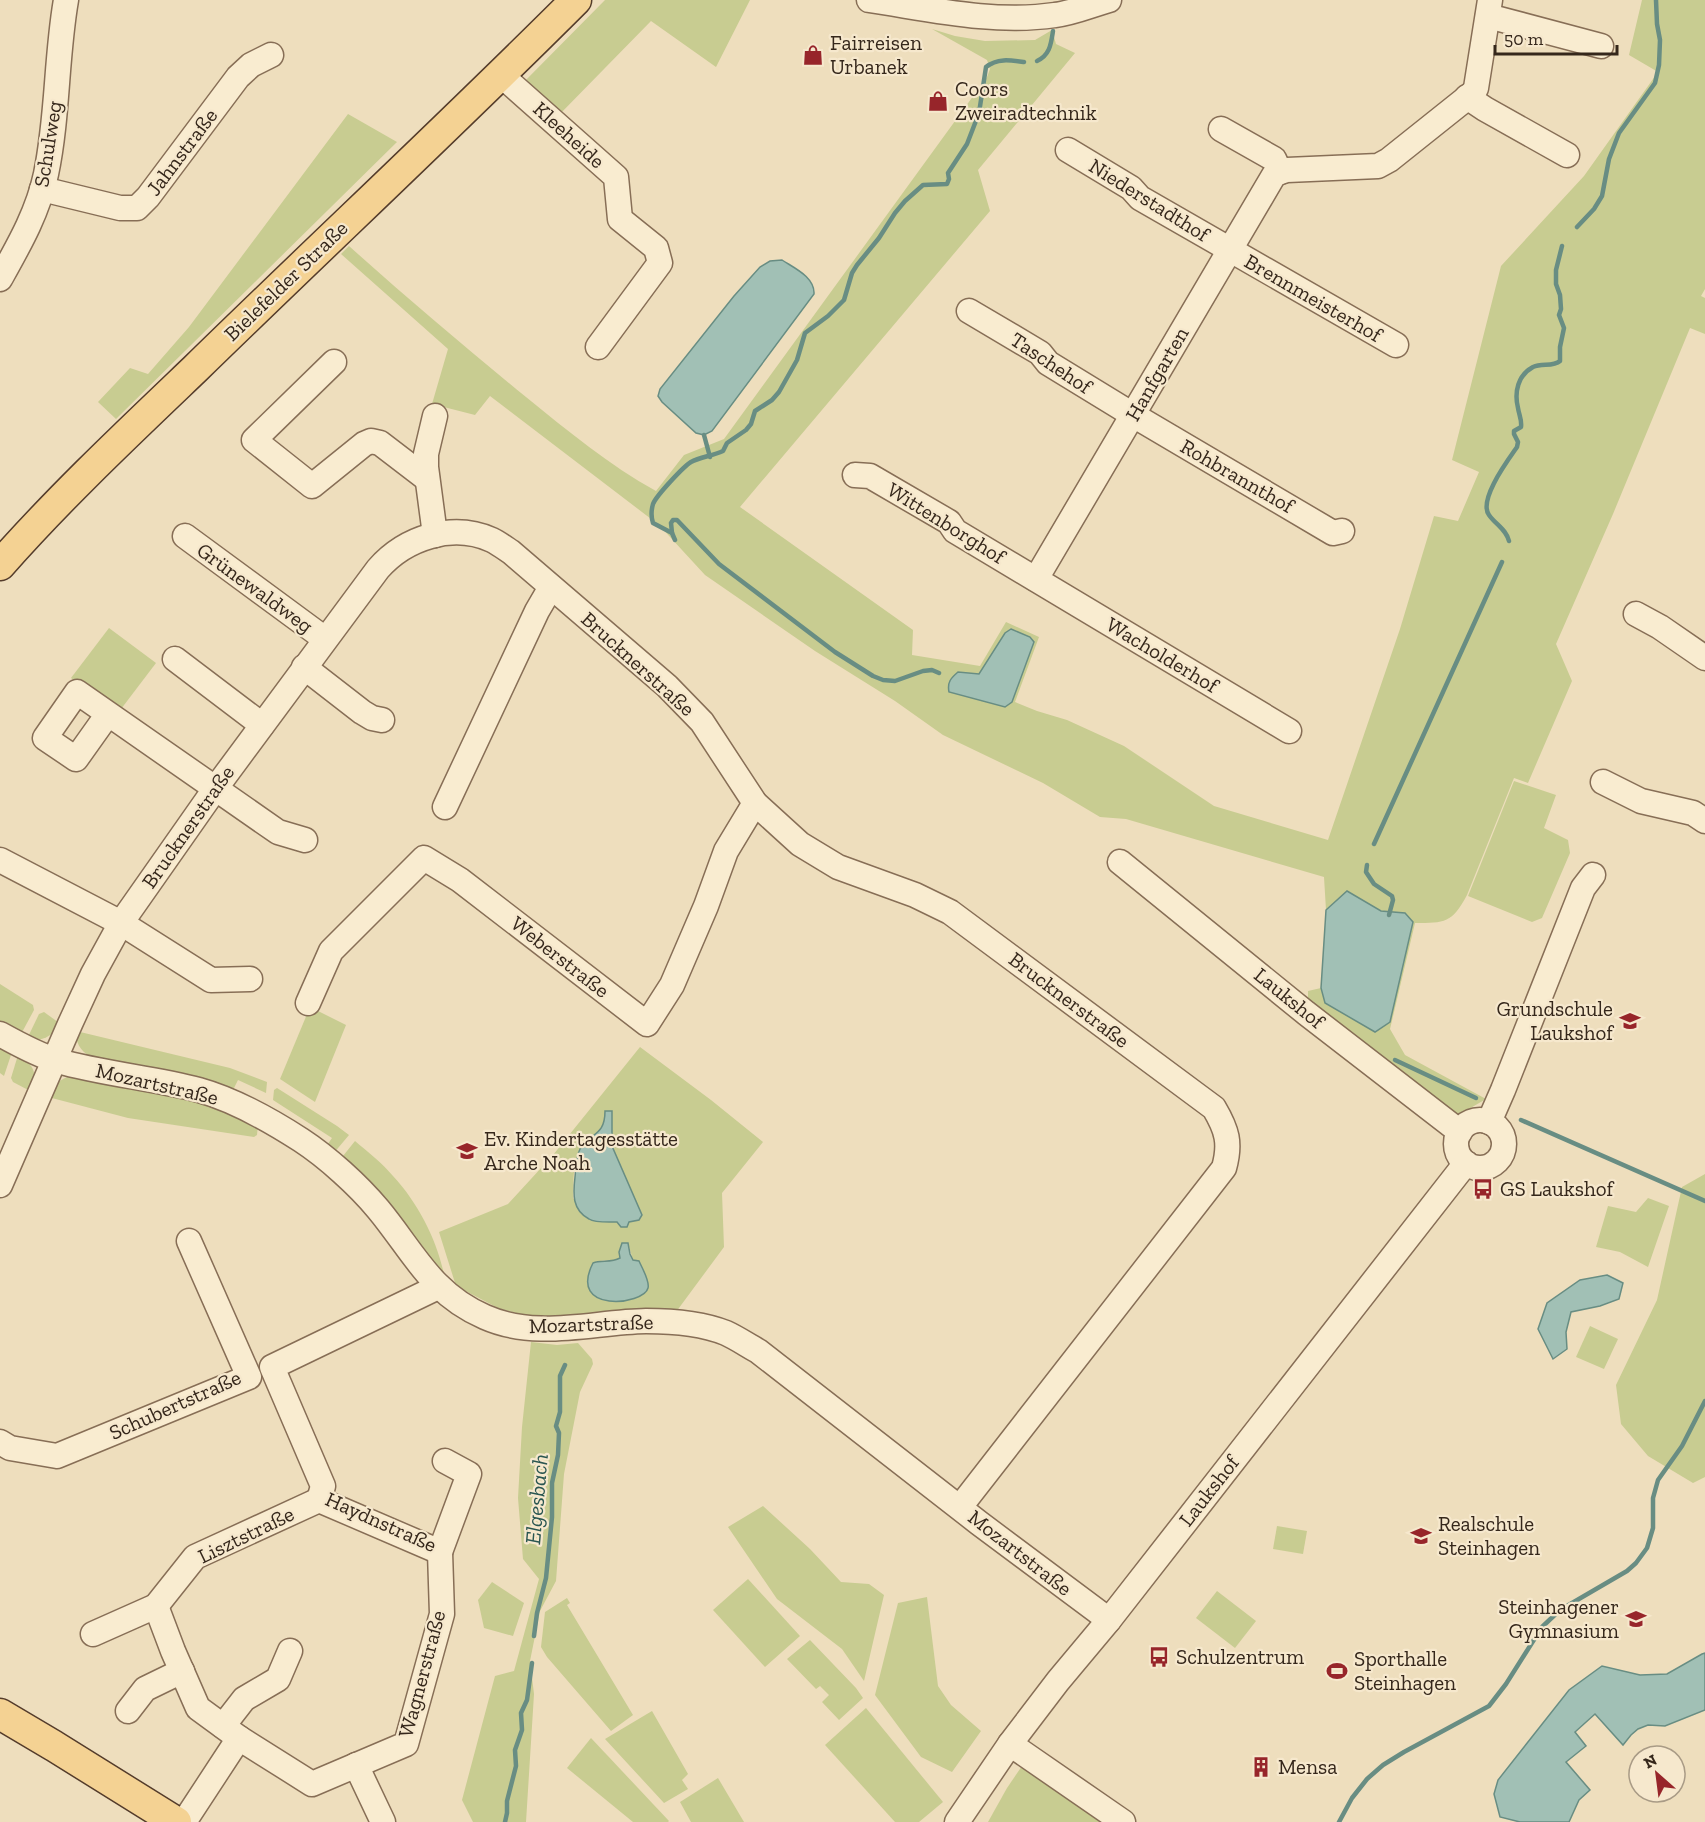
<svg xmlns="http://www.w3.org/2000/svg" width="1705" height="1822" font-family="'Zilla Slab',serif">
<style>
.green{fill:#c8cc91;fill-rule:evenodd}
.water{fill:#a1c0b5;stroke:#688d83;stroke-width:1.5}
.lines{fill:none;stroke-linecap:round;stroke-linejoin:round}
.stream{stroke:#688d83;stroke-width:4.5}
.minor-casing{stroke:#876e56;stroke-width:27}
.major-casing{stroke:#543c2b;stroke-width:33}
.minor{stroke:#f9ecd0;stroke-width:24}
.major{stroke:#f4d293;stroke-width:30}
.labels{text-anchor:middle;stroke-width:4.5;stroke-linejoin:round;paint-order:stroke}
.poi-label{font-size:21px;fill:#35271b;stroke:#f6e8cd;text-anchor:start}
.street-label{font-size:21px;fill:#35271b;stroke:#f6e8cd}
.water-label{font-size:22px;font-style:italic;fill:#2a5651;stroke:#f6e8cd}
</style>
<rect width="100%" height="100%" fill="#eedebd"/>
<!-- green -->
<g class="green">
<polygon points="605,0 750,0 716,67 651,21 557,117 521,85"/>
<path d="M1642,0H1705V289L1701,296L1705,298V334L1690,328L1613,514L1556,644L1572,681L1528,783L1514,778L1467,895C1452,923 1445,923 1415,923L1390,1029L1405,1055L1486,1099L1455,1117L1308,1006V991L1321,988L1325,1003L1389,1022L1413,923L1381,911L1347,891L1326,910L1324,877L1126,819L1100,817L1043,783L943,735L895,701L815,651L705,575L659,525L490,396L475,415L432,404L448,349L341,254L349,246C407,298 466,348 526,397C568,431 609,465 656,491L684,455L724,439L987,77L990,69L987,60L932,29L955,36L985,41L1035,40L1052,30L1056,44L1075,53L978,170L990,211L740,507L913,630L912,655L980,666L1006,622L1039,637L1015,702L1037,711L1067,720L1124,746L1214,806L1328,840L1400,629L1434,516L1458,521L1479,472L1452,460L1501,266L1584,176L1658,72L1629,55Z"/>
<polygon points="348,114 397,142 116,419 98,402 130,368 148,374 189,327"/>
<polygon points="109,628 156,663 118,713 71,678"/>
<polygon points="1514,781 1556,795 1544,828 1568,840 1570,853 1542,918 1532,922 1468,896"/>
<polygon points="0,984 33,1005 34,1010 20,1036 0,1026"/>
<polygon points="310,1007 346,1025 315,1102 280,1079"/>
<path d="M44,1012L62,1025C52,1035 42,1043 27,1039L39,1014Z"/>
<path d="M76,1031L230,1068L267,1082L266,1093L238,1080L231,1094L94,1059C83,1053 75,1045 76,1031Z"/>
<polygon points="0,1046 12,1052 4,1076 0,1073"/>
<path d="M640,1047L711,1100L763,1142L722,1193L724,1247L676,1312L533,1318L498,1308L456,1286L439,1232L508,1204L553,1155ZM605,1123L612,1136V1146L642,1215L629,1222L590,1220L573,1198C574,1183 572,1159 582,1147C590,1139 600,1133 605,1123ZM628,1243L633,1260L593,1263C615,1255 614,1272 628,1243Z"/>
<path d="M18,1055C35,1066 37,1072 32,1092L13,1082L11,1078Z"/>
<path d="M73,1075L203,1102L258,1125L257,1135L254,1137L128,1118L48,1097C54,1085 59,1079 73,1075Z"/>
<polygon points="277,1088 337,1126 349,1135 333,1154 325,1148 332,1138 273,1100 274,1090"/>
<path d="M355,1141C368,1152 382,1163 393,1176C419,1204 438,1242 445,1279L343,1162V1156Z"/>
<polygon points="1705,1174 1705,1477 1693,1483 1648,1456 1621,1424 1616,1385 1657,1300 1682,1187"/>
<polygon points="1648,1198 1669,1206 1648,1267 1620,1252 1596,1247 1608,1206 1636,1212"/>
<polygon points="1590,1326 1618,1339 1604,1369 1576,1357"/>
<polygon points="531,1342 557,1345 578,1343 592,1359 593,1364 580,1392 564,1474 556,1581 540,1611 530,1661 534,1694 526,1822 473,1822 462,1800 495,1676 514,1671 539,1579 523,1559 518,1498 522,1427"/>
<polygon points="763,1506 810,1549 841,1582 869,1584 884,1595 864,1681 842,1649 777,1599 728,1527"/>
<polygon points="1277,1526 1307,1531 1303,1554 1273,1549"/>
<polygon points="748,1579 800,1636 765,1667 713,1610"/>
<polygon points="492,1582 524,1603 513,1636 484,1628 478,1600"/>
<polygon points="1217,1591 1256,1621 1235,1648 1196,1618"/>
<polygon points="927,1597 938,1686 951,1705 981,1731 952,1772 921,1757 875,1695 898,1603"/>
<polygon points="567,1598 570,1603 567,1605 633,1715 611,1731 547,1657 541,1647 545,1612"/>
<polygon points="810,1640 856,1688 863,1698 839,1720 822,1702 829,1695 820,1686 816,1689 787,1659"/>
<polygon points="866,1708 943,1802 919,1822 895,1822 825,1745"/>
<polygon points="652,1711 688,1774 682,1780 688,1789 664,1803 605,1739"/>
<polygon points="591,1738 669,1821 668,1822 633,1822 567,1768"/>
<polygon points="1022,1766 1109,1822 988,1822 1007,1788"/>
<polygon points="718,1778 744,1822 691,1822 680,1802"/>
</g>
<!-- water -->
<g class="water">
<path d="M782,260C794,268 815,277 814,294L712,431L704,435L696,433L662,402L658,396L660,389L734,296L760,267L770,261Z"/>
<path d="M1011,629L1030,637L1034,642L1012,702L1005,707L949,692C947,682 951,678 958,672L979,674L1005,633Z"/>
<polygon points="1347,891 1381,911 1405,913 1413,922 1390,1022 1375,1032 1325,1003 1321,988 1326,910"/>
<path d="M605,1111H612V1146L642,1215L639,1220L629,1222L627,1227H621L617,1222C609,1222 595,1223 589,1219C572,1210 573,1194 575,1177C576,1168 576,1157 580,1149C591,1132 605,1136 605,1111Z"/>
<path d="M622,1243H628L630,1254L633,1260L639,1261C642,1268 650,1281 648,1288C644,1305 567,1314 593,1263C602,1260 611,1263 620,1258L619,1252Z"/>
<polygon points="1607,1275 1623,1283 1619,1299 1600,1306 1571,1312 1566,1332 1567,1349 1553,1359 1538,1329 1547,1303 1580,1280"/>
<polygon points="1705,1653 1705,1710 1665,1726 1648,1725 1638,1729 1631,1735 1623,1745 1595,1714 1575,1732 1586,1746 1566,1762 1590,1790 1579,1800 1569,1822 1520,1822 1500,1817 1494,1794 1498,1780 1569,1690 1602,1666 1640,1675 1667,1674 1702,1654"/>
</g>
<g class="lines">
<!-- stream -->
<g class="stream">
<path d="M1037,61C1050,55 1051,44 1053,31"/>
<polyline points="1577,227 1594,209 1602,196 1609,159 1619,133 1655,83 1659,65 1660,40 1657,24 1656,0"/>
<polyline points="704,435 710,457"/>
<polyline points="672,533 671,523 673,520 677,520 719,564 835,652 873,676 883,680 895,681 923,671 932,670 939,673"/>
<path d="M675,540L672,533L653,523C651,517 651,511 653,504C656,496 683,467 691,462C700,457 712,456 723,451L727,443L746,430L751,424L755,411L772,400L779,392L797,360L805,333L828,316L844,300L852,273L857,265L879,238L895,213L905,201L923,185L947,184L949,179L948,173L967,144L979,113L986,67C997,58 1010,60 1024,62"/>
<path d="M1509,541C1506,529 1496,525 1489,515C1478,500 1508,460 1517,447L1518,442L1514,434V431L1521,427C1522,420 1519,415 1518,408C1514,392 1518,375 1533,367C1542,363 1553,367 1560,361V347L1564,328L1559,315L1561,309L1560,295L1556,284V270L1562,246"/>
<polyline points="1374,844 1502,562"/>
<polyline points="1367,865 1366,872 1374,884 1392,896 1393,900 1389,915"/>
<polyline points="1395,1060 1476,1098"/>
<polyline points="1521,1120 1705,1201"/>
<polyline points="534,1636 537,1613 546,1578 552,1517 552,1483 558,1455 559,1433 556,1426 560,1412 560,1376 565,1365"/>
<polyline points="505,1822 507,1813 507,1801 516,1766 515,1750 522,1730 521,1713 527,1700 532,1663"/>
<polyline points="1339,1822 1352,1798 1367,1779 1383,1765 1404,1752 1489,1706 1506,1684 1542,1627 1560,1610 1627,1571 1636,1563 1647,1548 1653,1528 1653,1498 1658,1480 1682,1446 1705,1401"/>
</g>
<!-- minor casing -->
<g class="minor-casing">
<g id="minor">
<path d="M869,0C930,9 993,24 1055,15C1073,13 1091,5 1109,0"/>
<polyline points="1488,16 1601,46"/>
<polyline points="501,75 616,177 620,219 656,248 660,263 598,347"/>
<polyline points="1467,97 1485,109 1567,155"/>
<polyline points="1221,129 1274,159 1280,172"/>
<polyline points="1068,150 1131,188 1140,198 1396,345"/>
<polyline points="42,189 120,208 137,208 148,197 238,77 251,65 271,55"/>
<path d="M0,279C19,245 38,212 46,174C58,117 56,57 66,0"/>
<polyline points="969,311 1040,353 1048,363 1133,415 1333,533 1342,531"/>
<polyline points="334,362 254,440 312,486 364,444 371,441 380,443 427,479"/>
<polyline points="855,475 870,476 949,522 955,531 1289,731"/>
<polyline points="435,535 426,467 426,454 435,416"/>
<polyline points="185,536 325,639"/>
<polyline points="1036,579 1274,175 1280,172 1287,170 1378,166 1389,160 1473,93 1476,88 1490,0"/>
<polyline points="1636,614 1660,627 1705,658"/>
<polyline points="175,659 262,725"/>
<polyline points="304,667 362,712 372,718 382,720"/>
<polyline points="108,714 76,759 45,738 77,692 278,832 305,840"/>
<polyline points="1603,782 1641,801 1693,813 1705,821"/>
<polyline points="445,807 537,611 551,587"/>
<polyline points="0,860 121,923 211,980 250,979"/>
<polyline points="1120,862 1306,1013 1460,1132"/>
<polyline points="308,1003 331,951 424,858 460,880 647,1024 672,985 706,906 726,851 755,803"/>
<path d="M0,1034C18,1044 38,1055 58,1061C104,1074 153,1078 199,1090C235,1100 270,1120 301,1140C327,1157 358,1185 378,1209C413,1251 431,1294 485,1317C537,1340 592,1322 646,1321C672,1321 701,1323 726,1333C737,1338 747,1345 758,1351L979,1523L1109,1620"/>
<circle cx="1480" cy="1144" r="24"/>
<polyline points="1489,1122 1503,1090 1583,888 1593,875"/>
<path d="M0,1185L70,1024L93,974L121,923L215,789L378,569C405,538 452,522 492,540C498,543 505,548 511,552L667,686L702,722L755,803L800,844L838,867L915,895L950,912L1214,1108C1227,1130 1231,1143 1224,1168L960,1507"/>
<polyline points="438,1287 272,1367 323,1486 319,1500 440,1552 469,1474 445,1461"/>
<polyline points="0,1442 10,1448 57,1456 249,1377 189,1241"/>
<polyline points="156,1606 173,1651 198,1708 239,1738"/>
<polyline points="93,1634 156,1606 195,1557 319,1500"/>
<polyline points="128,1711 145,1689 182,1671"/>
<polyline points="223,1726 244,1699 278,1679 290,1651"/>
<polyline points="1010,1744 1123,1822"/>
<polyline points="356,1765 383,1822"/>
<polyline points="184,1822 239,1738 312,1784 406,1744 442,1614 440,1552"/>
<polyline points="957,1822 1010,1744 1058,1681 1109,1620 1466,1163"/>
</g>
</g>
<!-- major casing -->
<g class="major-casing">
<g id="major">
<path d="M0,565C61,496 128,433 195,369C321,246 451,125 576,0"/>
<polyline points="0,1714 54,1746 176,1822"/>
</g>
</g>
<!-- minor -->
<use href="#minor" class="minor"/>
<!-- major -->
<use href="#major" class="major"/>
</g>
<!-- icons -->
<defs>
<g id="shop-bare" transform="scale(1.62)"><path d="M-5-2.5h2.3a2.7 3.5 0 0 1 5.4 0H5L5.5 6h-11ZM-1.5-2.5h3a1.5 2.3 0 0 0-3 0Z" fill="#97252a" stroke="#f6e8cd" stroke-width="2.5" paint-order="stroke"/></g>
<g id="school-bare" transform="scale(1.62)"><path d="M0-5L7-2L0 1L-7-2ZM-4 1L0 2.5L4 1V4Q0 6-4 4Z" fill="#97252a" stroke="#f6e8cd" stroke-width="2.5" paint-order="stroke"/></g>
<g id="bus-bare" transform="scale(1.62)"><path d="M-5-6H5V4H4V6H2V4H-2V6H-4V4H-5ZM-3.5-4V0h7V-4ZM-3.5 1.2v1.5H-2V1.2ZM2 1.2v1.5H3.5V1.2Z" fill="#97252a" stroke="#f6e8cd" stroke-width="2.5" paint-order="stroke"/></g>
<g id="stadium-bare" transform="scale(1.62)"><path d="M0-5a6.5 5 0 1 0 0 10a6.5 5 0 1 0 0-10ZM-3.5-1.8h7v3.6h-7Z" fill="#97252a" stroke="#f6e8cd" stroke-width="2.5" paint-order="stroke"/></g>
<g id="building-bare" transform="scale(1.62)"><path d="M-4-6H4V6H1V3H-1V6H-4ZM-2.5-4.3h1.7v1.8h-1.7ZM.8-4.3h1.7v1.8H.8ZM-2.5-1h1.7V.8h-1.7ZM.8-1h1.7V.8H.8Z" fill="#97252a" stroke="#f6e8cd" stroke-width="2.5" paint-order="stroke"/></g>
</defs>
<g fill-rule="evenodd">
<use href="#shop-bare" x="813" y="55"/>
<use href="#shop-bare" x="938" y="101"/>
<use href="#school-bare" x="1630" y="1021"/>
<use href="#school-bare" x="467" y="1151"/>
<use href="#bus-bare" x="1483" y="1189"/>
<use href="#school-bare" x="1421" y="1536"/>
<use href="#school-bare" x="1636" y="1619"/>
<use href="#bus-bare" x="1159" y="1657"/>
<use href="#stadium-bare" x="1337" y="1671"/>
<use href="#building-bare" x="1261" y="1767"/>
</g>
<g class="labels">
<!-- poi labels -->
<g class="poi-label">
<text x="830" y="50">Fairreisen<tspan x="830" dy="24">Urbanek</tspan></text>
<text x="955" y="96">Coors<tspan x="955" dy="24">Zweiradtechnik</tspan></text>
<text x="1613" y="1016" text-anchor="end">Grundschule<tspan x="1613" dy="24">Laukshof</tspan></text>
<text x="484" y="1146">Ev. Kindertagesstätte<tspan x="484" dy="24">Arche Noah</tspan></text>
<text x="1500" y="1196">GS Laukshof</text>
<text x="1438" y="1531">Realschule<tspan x="1438" dy="24">Steinhagen</tspan></text>
<text x="1619" y="1614" text-anchor="end">Steinhagener<tspan x="1619" dy="24">Gymnasium</tspan></text>
<text x="1176" y="1664">Schulzentrum</text>
<text x="1354" y="1666">Sporthalle<tspan x="1354" dy="24">Steinhagen</tspan></text>
<text x="1278" y="1774">Mensa</text>
</g>
<!-- street labels -->
<g class="street-label">
<text transform="translate(569 135) rotate(42)" y="7">Kleeheide</text>
<text transform="translate(48 144) rotate(-81)" y="7">Schulweg</text>
<text transform="translate(182 152) rotate(-53)" y="7">Jahnstraße</text>
<text transform="translate(1149 200) rotate(32)" y="7">Niederstadthof</text>
<text transform="translate(286 281) rotate(-44)" y="7">Bielefelder Straße</text>
<text transform="translate(1313 298) rotate(30)" y="7">Brennmeisterhof</text>
<text transform="translate(1051 363) rotate(34)" y="7">Taschehof</text>
<text transform="translate(1157 374) rotate(-60)" y="7">Hanfgarten</text>
<text transform="translate(1237 476) rotate(30)" y="7">Rohbrannthof</text>
<text transform="translate(946 523) rotate(32)" y="7">Wittenborghof</text>
<text transform="translate(255 588) rotate(36)" y="7">Grünewaldweg</text>
<text transform="translate(1162 655) rotate(31)" y="7">Wacholderhof</text>
<text transform="translate(638 664) rotate(42)" y="7">Brucknerstraße</text>
<text transform="translate(188 827) rotate(-55)" y="7">Brucknerstraße</text>
<text transform="translate(560 957) rotate(38)" y="7">Weberstraße</text>
<text transform="translate(1289 998) rotate(39)" y="7">Laukshof</text>
<text transform="translate(1069 1000) rotate(37)" y="7">Brucknerstraße</text>
<text transform="translate(157 1084) rotate(13)" y="7">Mozartstraße</text>
<text transform="translate(591 1324) rotate(-2)" y="7">Mozartstraße</text>
<text transform="translate(175 1405) rotate(-24)" y="7">Schubertstraße</text>
<text transform="translate(1209 1491) rotate(-52)" y="7">Laukshof</text>
<text transform="translate(381 1522) rotate(24)" y="7">Haydnstraße</text>
<text transform="translate(246 1535) rotate(-26)" y="7">Lisztstraße</text>
<text transform="translate(1020 1553) rotate(38)" y="7">Mozartstraße</text>
<text transform="translate(422 1674) rotate(-75)" y="7">Wagnerstraße</text>
</g>
<!-- water labels -->
<g class="water-label">
<text transform="translate(536 1499) rotate(-85)" y="8">Elgesbach</text>
</g>
</g>
<!-- north arrow -->
<g transform="translate(1657 1774) rotate(332)"><circle r="28" fill="#f6e8cd" stroke="#a99b86" stroke-width="1.5"/>
<path d="M0-4.5L10 22L0 15L-10 22Z" fill="#97252a"/>
<text y="-9" font-size="16" font-weight="bold" text-anchor="middle" fill="#35271b">N</text>
</g>
<!-- scale -->
<path d="M1495 45v9h122v-9" fill="none" stroke="#35271b" stroke-width="3"/>
<text x="1504" y="45" font-size="18" fill="#35271b" stroke="#f6e8cd" stroke-width="4.5" paint-order="stroke">50 m</text>
</svg>
